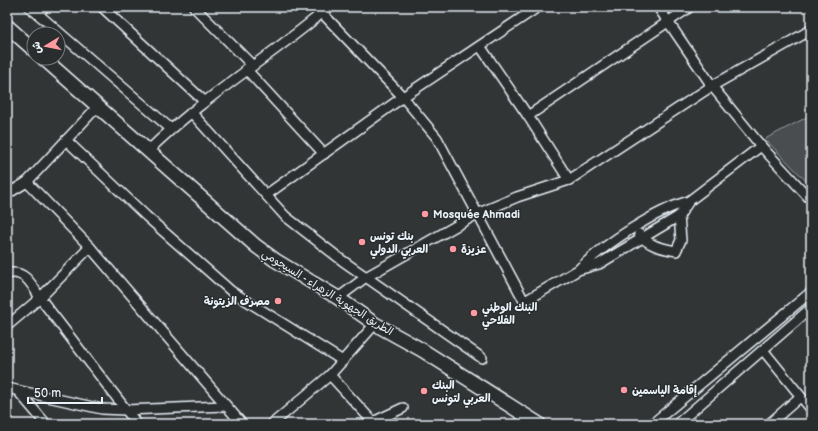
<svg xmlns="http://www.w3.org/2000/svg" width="818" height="431" font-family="'Balsamiq Sans','Playpen Sans Arabic',sans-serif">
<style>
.green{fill:#494d4f;stroke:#989fa4}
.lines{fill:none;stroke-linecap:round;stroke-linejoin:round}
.street-casing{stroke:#e8f1f8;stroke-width:12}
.secondary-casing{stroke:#e8f1f8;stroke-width:16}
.street{stroke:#2a2d2e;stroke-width:9}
.secondary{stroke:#2a2d2e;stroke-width:13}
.poi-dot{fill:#ff9aa2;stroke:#2a2d2e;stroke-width:1.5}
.labels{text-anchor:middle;stroke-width:3;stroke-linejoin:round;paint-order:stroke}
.poi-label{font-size:11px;font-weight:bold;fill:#e8f1f8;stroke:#2a2d2e;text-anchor:start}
.street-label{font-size:11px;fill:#e8f1f8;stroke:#2a2d2e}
</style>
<rect width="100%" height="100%" fill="#323536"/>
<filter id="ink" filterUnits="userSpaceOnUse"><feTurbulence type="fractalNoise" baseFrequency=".025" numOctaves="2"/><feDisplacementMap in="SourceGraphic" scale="8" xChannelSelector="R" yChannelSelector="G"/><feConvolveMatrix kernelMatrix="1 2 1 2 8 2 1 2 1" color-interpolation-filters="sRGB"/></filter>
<g filter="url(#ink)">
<!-- green -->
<polygon class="green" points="811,115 811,186 765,139"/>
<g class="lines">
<!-- street casing -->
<g class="street-casing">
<g id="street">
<polyline points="29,7 38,14 44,7"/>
<polyline points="102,7 204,101"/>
<polyline points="194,7 252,65"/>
<polyline points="658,7 712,86 761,146 811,200"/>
<polyline points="322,13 403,97 437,138 523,299 527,300 578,270 599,264 679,216 689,201 761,146"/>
<polyline points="38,14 171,129"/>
<polyline points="480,46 528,116 569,180"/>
<polyline points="246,69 324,154"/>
<polyline points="191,112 285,216 343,261 482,358"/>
<polyline points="528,116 690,7"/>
<polyline points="66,140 146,216 231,291 343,361"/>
<path d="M149,150C205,95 271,57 329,7"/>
<polyline points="27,182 90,247 242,424"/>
<polyline points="7,194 27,182 98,106"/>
<polyline points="266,195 403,97 538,7"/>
<path d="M639,234C649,246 661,248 676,251L681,240L679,216"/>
<path d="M580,268C605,244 656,210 689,201"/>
<path d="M7,274C25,269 32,285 40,298L137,424"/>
<polyline points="338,298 366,277 477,214 517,197 569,180 712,86 811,30"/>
<polyline points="7,326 40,298 90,247"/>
<polyline points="763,350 811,409"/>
<polyline points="330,375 373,422 403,408"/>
<polyline points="7,388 102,409 126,410 225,406"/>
<polyline points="18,391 46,424"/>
<polyline points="272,424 330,375 375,324"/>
<polyline points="652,424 811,292"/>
<polyline points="677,424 811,308"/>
<polyline points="769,424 800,397"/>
</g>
</g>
<!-- secondary casing -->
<g class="secondary-casing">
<g id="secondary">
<polyline points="7,26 34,50"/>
<polyline points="43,58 256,246 275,260 338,298 375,324 422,350 539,424"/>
</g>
</g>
<!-- street -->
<use href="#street" class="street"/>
<!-- secondary -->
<use href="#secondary" class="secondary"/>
</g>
</g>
<!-- markers -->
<g class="poi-dot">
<circle cx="425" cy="214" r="4"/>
<circle cx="362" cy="242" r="4"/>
<circle cx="453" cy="249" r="4"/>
<circle cx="278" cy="301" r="4"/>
<circle cx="474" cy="313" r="4"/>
<circle cx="624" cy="390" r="4"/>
<circle cx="424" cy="391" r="4"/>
</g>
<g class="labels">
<!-- poi labels -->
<g class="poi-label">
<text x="433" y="218">Mosquée Ahmadi</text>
<text x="370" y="240">بنك تونس<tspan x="370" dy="13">العربي الدولي</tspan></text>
<text x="461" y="253">عزيزة</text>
<text x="270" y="305" text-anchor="end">مصرف الزيتونة</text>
<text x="482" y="311">البنك الوطني<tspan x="482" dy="13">الفلاحي</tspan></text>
<text x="432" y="389">البنك<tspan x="432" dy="13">العربي لتونس</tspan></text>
<text x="632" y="394">إقامة الياسمين</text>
</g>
<!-- street labels -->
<g class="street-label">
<text transform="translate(328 292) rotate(32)" y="4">الطريق الجهوية الزهراء - السيجومي</text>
</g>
</g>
<!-- margin -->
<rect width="818" height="431" fill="none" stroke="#2a2d2e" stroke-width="24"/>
<rect x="12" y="12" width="794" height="407" fill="none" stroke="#e8f1f8" stroke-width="1.5" filter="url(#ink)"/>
<!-- north arrow -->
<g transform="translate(46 46) rotate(260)"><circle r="19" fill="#2a2d2e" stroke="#767b7f"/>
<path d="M0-3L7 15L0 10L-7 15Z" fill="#ff9aa2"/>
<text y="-6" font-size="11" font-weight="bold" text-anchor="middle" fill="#e8f1f8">ش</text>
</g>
<!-- scale -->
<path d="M28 397v6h74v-6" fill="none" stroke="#e8f1f8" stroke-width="2"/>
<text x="34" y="397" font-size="12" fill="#e8f1f8" stroke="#2a2d2e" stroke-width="3" paint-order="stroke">50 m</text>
</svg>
